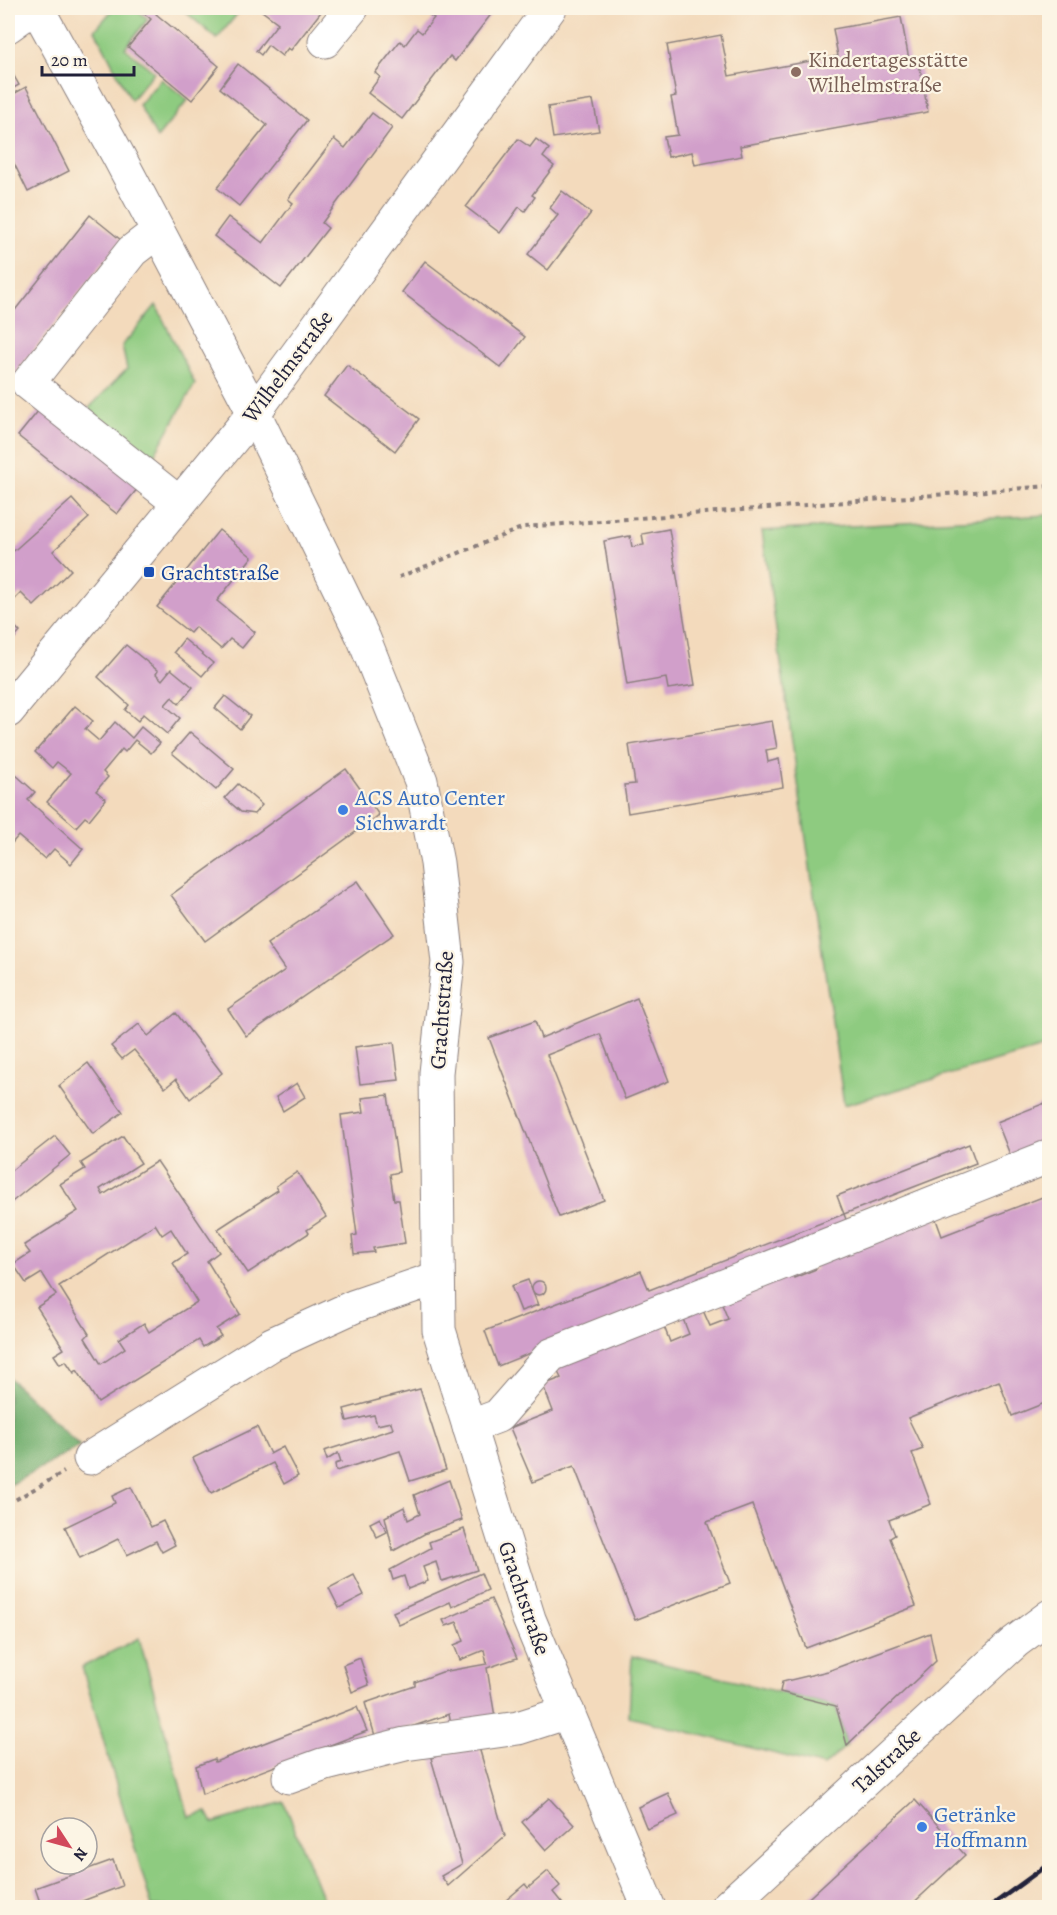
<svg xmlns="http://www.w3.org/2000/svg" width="1057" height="1915" font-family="Alegreya,serif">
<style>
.green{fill:#8ecb80;stroke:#58765e;stroke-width:1.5}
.forest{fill:#72af6e;stroke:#4a6854;stroke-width:1.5}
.building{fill:#d19fca;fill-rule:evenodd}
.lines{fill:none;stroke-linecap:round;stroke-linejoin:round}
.minor-casing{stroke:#8a7e7c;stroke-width:35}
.major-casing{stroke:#8a7e7c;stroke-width:35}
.path{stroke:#8a7e7c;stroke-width:4;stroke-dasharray:4.5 4.5;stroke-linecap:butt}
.minor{stroke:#fff;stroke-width:33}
.major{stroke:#fff;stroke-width:33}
.rail{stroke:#22223b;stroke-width:4.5}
.education-dot{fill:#8d6e63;stroke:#fcf5e5;stroke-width:2}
.transit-dot{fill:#1a4fb4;stroke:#fcf5e5;stroke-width:2}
.shop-dot{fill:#3f7fe0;stroke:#fcf5e5;stroke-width:2}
.labels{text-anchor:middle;stroke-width:4.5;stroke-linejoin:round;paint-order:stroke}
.education-label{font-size:22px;fill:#785e54;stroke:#fcf5e5;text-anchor:start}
.street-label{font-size:22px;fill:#22223b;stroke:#fcf5e5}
.transit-label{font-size:22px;fill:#164399;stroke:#fcf5e5;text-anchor:start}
.shop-label{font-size:22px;fill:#366cbe;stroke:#fcf5e5;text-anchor:start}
</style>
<rect width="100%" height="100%" fill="#fcf5e5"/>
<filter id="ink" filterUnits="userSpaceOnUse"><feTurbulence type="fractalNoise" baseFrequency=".0167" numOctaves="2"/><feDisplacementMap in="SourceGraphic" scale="12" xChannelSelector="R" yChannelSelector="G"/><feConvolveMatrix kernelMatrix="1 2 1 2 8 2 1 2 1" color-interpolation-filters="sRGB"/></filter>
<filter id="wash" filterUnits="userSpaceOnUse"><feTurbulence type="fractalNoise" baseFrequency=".008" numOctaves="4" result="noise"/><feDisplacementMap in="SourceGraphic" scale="24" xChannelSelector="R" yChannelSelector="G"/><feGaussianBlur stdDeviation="1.35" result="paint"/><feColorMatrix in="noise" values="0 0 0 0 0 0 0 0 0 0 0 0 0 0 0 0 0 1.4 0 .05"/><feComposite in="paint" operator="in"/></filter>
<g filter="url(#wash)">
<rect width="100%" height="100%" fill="#f3dabc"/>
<!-- green -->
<g class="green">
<polygon points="114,8 134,8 148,19 125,48 154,72 131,100 95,30"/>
<polygon points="181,8 242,8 217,39"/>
<polygon points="161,79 188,100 157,138 139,105"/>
<polygon points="156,305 195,384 146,469 88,409 127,369 122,346"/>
<polygon points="1049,515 1049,1046 844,1105 762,531"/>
<polygon points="139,1638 189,1817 207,1812 213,1823 284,1802 326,1907 152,1907 82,1667"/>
<polygon points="632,1656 836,1706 847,1745 824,1766 629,1717"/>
</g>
<!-- forest -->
<polygon class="forest" points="8,1377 80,1446 8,1486"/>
<g id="blocks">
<!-- building -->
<g class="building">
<polygon points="137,8 162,8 156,14 219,66 192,100 128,47 151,19"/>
<polygon points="258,8 324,8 291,50 288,48 282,56 268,45 261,55 256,51 278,23"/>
<polygon points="433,8 496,8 455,61 450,56 402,119 368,93 380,77 375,73 400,41 405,45 417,29 422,33 434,18 428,14"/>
<polygon points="901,17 910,65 919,63 928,112 740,146 742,156 695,165 692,152 668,157 664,137 678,135 671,97 676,96 667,45 721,35 729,76 838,56 833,29"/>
<polygon points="238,64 307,120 239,206 217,188 267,125 220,88"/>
<polygon points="10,69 19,85 8,91 8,71"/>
<polygon points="26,87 69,171 28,192 8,151 8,97"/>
<polygon points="593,100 599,131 553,138 548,107"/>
<polygon points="372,113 392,128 322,223 328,228 281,288 214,236 228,217 263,243 293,203 288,199 334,139 345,148"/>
<polygon points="518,139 530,147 536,139 549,149 543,157 554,166 532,195 535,197 525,211 519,207 500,233 466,207"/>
<polygon points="562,191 591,213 548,270 528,254 558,215 550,208"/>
<polygon points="90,215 121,240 10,380 8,378 8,319"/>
<polygon points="425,261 525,337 501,368 402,292"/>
<polygon points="347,365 419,419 395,451 324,396"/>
<polygon points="43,405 142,483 117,514 18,436"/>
<polygon points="72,499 89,518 53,551 71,570 34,606 21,593 8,606 8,556"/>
<polygon points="669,529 695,685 668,689 666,678 627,685 604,541 630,536 632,547 644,545 642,534"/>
<polygon points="219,530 252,557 217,601 255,632 242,648 230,639 221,649 195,627 190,633 157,607"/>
<polygon points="8,619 20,632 8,645"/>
<polygon points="184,639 213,663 202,676 174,652"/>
<polygon points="126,645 158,671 156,674 162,680 171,669 193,687 179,704 172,697 165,705 180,718 167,734 143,714 138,721 125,710 129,705 98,677"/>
<polygon points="225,696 250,716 240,729 215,708"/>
<polygon points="75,706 93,721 85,729 99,741 115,722 132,738 141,727 160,743 151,753 135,740 125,752 122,749 103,772 108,777 96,791 106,799 89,820 85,817 76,827 47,802 71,773 57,762 52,768 35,752"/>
<polygon points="772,721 777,748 766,750 768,762 779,759 783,787 628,813 624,785 635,784 629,745"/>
<polygon points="190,732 234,769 216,790 172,753"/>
<polygon points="346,769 379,815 205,941 171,895"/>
<polygon points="16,775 35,792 28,800 83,849 71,864 54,849 45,859 18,836 12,843 8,838 8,783"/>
<polygon points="238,784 262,805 254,814 241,812 225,798"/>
<polygon points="358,881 394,934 246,1036 228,1009 285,970 267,944"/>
<polygon points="637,998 669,1081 625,1099 600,1034 547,1055 604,1200 559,1217 489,1038 535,1021 541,1038"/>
<polygon points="176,1013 222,1073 190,1099 176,1079 165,1088 134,1050 122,1059 111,1046 139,1024 148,1036"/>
<polygon points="394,1042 399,1080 360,1084 355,1047"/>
<polygon points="88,1063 123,1112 93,1134 59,1086"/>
<polygon points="297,1083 305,1097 283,1111 276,1097"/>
<polygon points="388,1095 399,1172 390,1174 394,1200 399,1200 405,1243 373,1248 374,1252 354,1254 352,1236 357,1235 341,1115 364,1112 362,1098"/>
<polygon points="1050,1101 1050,1142 1011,1157 997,1122"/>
<polygon points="55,1136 70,1155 8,1205 8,1173"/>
<path d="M123,1136L141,1163L100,1189L103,1195L157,1161L219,1252L207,1261L240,1314L216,1329L221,1336L203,1347L199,1340L98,1403L77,1370L74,1373L66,1361L60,1364L54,1355L64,1349L37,1307L56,1295L42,1273L26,1283L13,1264L30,1253L24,1245L78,1211L60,1184L85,1169L81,1163ZM155,1224L162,1235L171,1229L187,1254L173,1263L197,1302L149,1332L144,1323L119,1339L125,1348L101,1364L85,1338L89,1334L59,1286Z"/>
<polygon points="969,1144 976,1163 844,1214 837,1196"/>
<polygon points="297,1172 326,1217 307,1230 309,1233 248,1273 218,1229 278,1190 276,1186"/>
<polygon points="1050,1194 1050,1401 1012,1416 999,1381 908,1418 923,1449 912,1453 931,1504 889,1520 895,1535 890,1538 916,1606 806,1648 752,1505 707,1522 730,1583 635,1620 574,1466 533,1482 510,1428 553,1411 543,1385 561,1378 558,1372 563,1361 662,1321 670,1342 689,1334 681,1314 701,1306 710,1326 728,1319 719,1297 793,1275 794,1278 816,1269 813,1261 934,1214 942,1236"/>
<polygon points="844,1214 848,1225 498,1366 485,1331 641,1271 649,1290"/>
<polygon points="528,1280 538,1305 521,1311 511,1286"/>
<circle cx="539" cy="1288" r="7"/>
<polygon points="420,1389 446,1470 410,1481 400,1451 336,1471 335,1464 341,1462 338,1453 327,1460 324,1451 393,1429 391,1422 377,1425 374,1415 347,1421 344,1409"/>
<polygon points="257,1427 270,1454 283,1447 298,1476 284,1484 273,1463 211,1493 193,1458"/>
<polygon points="449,1480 462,1520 426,1533 393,1551 385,1517 404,1507 408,1520 420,1514 414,1495"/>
<polygon points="131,1487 151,1527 163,1521 175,1545 162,1552 156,1541 127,1555 118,1539 80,1558 65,1527 115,1503 112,1496"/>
<polygon points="380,1518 387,1532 377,1537 370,1523"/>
<polygon points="464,1529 477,1570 442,1581 436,1562 423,1567 428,1581 408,1589 404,1576 393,1580 390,1570 431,1548 429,1542"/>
<polygon points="481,1573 488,1590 452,1607 450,1602 399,1625 393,1612"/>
<polygon points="354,1575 364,1595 339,1608 329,1588"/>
<polygon points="491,1599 517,1658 487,1668 495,1717 451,1725 449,1714 376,1739 365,1703 415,1686 415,1682 442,1672 487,1664 484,1650 460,1660 454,1645 464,1641 457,1622 446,1626 443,1620"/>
<polygon points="930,1633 936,1661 847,1745 836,1706 780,1692 782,1682 828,1671"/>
<polygon points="360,1658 369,1685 352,1692 343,1665"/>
<polygon points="357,1707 367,1731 202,1794 196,1766 214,1759 215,1762"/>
<polygon points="478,1744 505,1836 448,1886 441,1876 462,1864 431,1758"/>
<polygon points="668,1793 678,1815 647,1829 638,1807"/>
<polygon points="549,1798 574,1825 546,1850 522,1822"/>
<polygon points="915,1800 965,1855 908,1908 798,1908"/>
<polygon points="113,1860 122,1886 64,1908 42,1908 35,1888"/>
<polygon points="548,1871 560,1886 553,1892 566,1908 510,1908 505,1901 525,1884 528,1888"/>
</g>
</g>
</g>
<g filter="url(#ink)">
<use href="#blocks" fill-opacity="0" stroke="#8a7e7c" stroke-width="1.5"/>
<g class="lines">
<!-- minor casing -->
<g class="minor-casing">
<g id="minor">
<polyline points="37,8 119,157 254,413 364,639 421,781 437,863 448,962 436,1073 439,1330 529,1619 649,1908"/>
<polyline points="8,26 33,8"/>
<polyline points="325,41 352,8"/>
<polyline points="158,231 132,251 28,383 179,503"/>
<polyline points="8,711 254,413 550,8"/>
<polyline points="469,1427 498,1416 551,1355 1050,1156"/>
<polyline points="90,1458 272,1344 355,1306 437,1278"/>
<polyline points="289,1777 322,1765 405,1744 518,1728 568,1712"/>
</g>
</g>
<!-- major casing -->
<g class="major-casing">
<polyline id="major" points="726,1908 1015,1642 1050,1616"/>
</g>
<!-- path -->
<g class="path">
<polyline points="399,577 524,527 1050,486"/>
<polyline points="8,1504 64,1472"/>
</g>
<!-- minor -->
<use href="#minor" class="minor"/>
<!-- major -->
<use href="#major" class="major"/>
<!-- rail -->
<polyline class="rail" points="988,1908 1050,1863"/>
</g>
</g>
<!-- markers -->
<circle class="education-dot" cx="796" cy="72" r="6"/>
<rect class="transit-dot" x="143" y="566" width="12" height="12" rx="3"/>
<g class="shop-dot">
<circle cx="343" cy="810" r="6"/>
<circle cx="922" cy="1827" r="6"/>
</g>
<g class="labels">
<!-- education labels -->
<g class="education-label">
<text x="808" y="67">Kindertagesstätte<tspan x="808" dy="25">Wilhelmstraße</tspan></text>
</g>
<!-- street labels -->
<g class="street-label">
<text transform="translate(287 366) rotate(-53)" y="8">Wilhelmstraße</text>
<text transform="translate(441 1010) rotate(-86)" y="8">Grachtstraße</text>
<text transform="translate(525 1598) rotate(71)" y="8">Grachtstraße</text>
<text transform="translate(886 1760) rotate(-43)" y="8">Talstraße</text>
</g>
<!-- transit labels -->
<g class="transit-label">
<text x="161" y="580">Grachtstraße</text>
</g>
<!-- shop labels -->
<g class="shop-label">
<text x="355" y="805">ACS Auto Center<tspan x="355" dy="25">Sichwardt</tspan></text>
<text x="934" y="1822">Getränke<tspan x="934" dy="25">Hoffmann</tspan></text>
</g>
</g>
<!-- margin -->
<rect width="1057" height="1915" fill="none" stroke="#fcf5e5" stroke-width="30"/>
<!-- north arrow -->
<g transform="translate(69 1846) rotate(126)"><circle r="28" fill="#fcf5e5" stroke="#a5a1a1" stroke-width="1.5"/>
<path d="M0-4.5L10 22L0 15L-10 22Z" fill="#d1495b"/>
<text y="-9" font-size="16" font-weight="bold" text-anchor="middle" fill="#22223b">N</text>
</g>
<!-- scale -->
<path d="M42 66v9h92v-9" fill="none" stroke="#22223b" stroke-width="3"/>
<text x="51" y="66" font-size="18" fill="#22223b" stroke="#fcf5e5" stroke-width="4.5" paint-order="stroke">20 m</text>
</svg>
